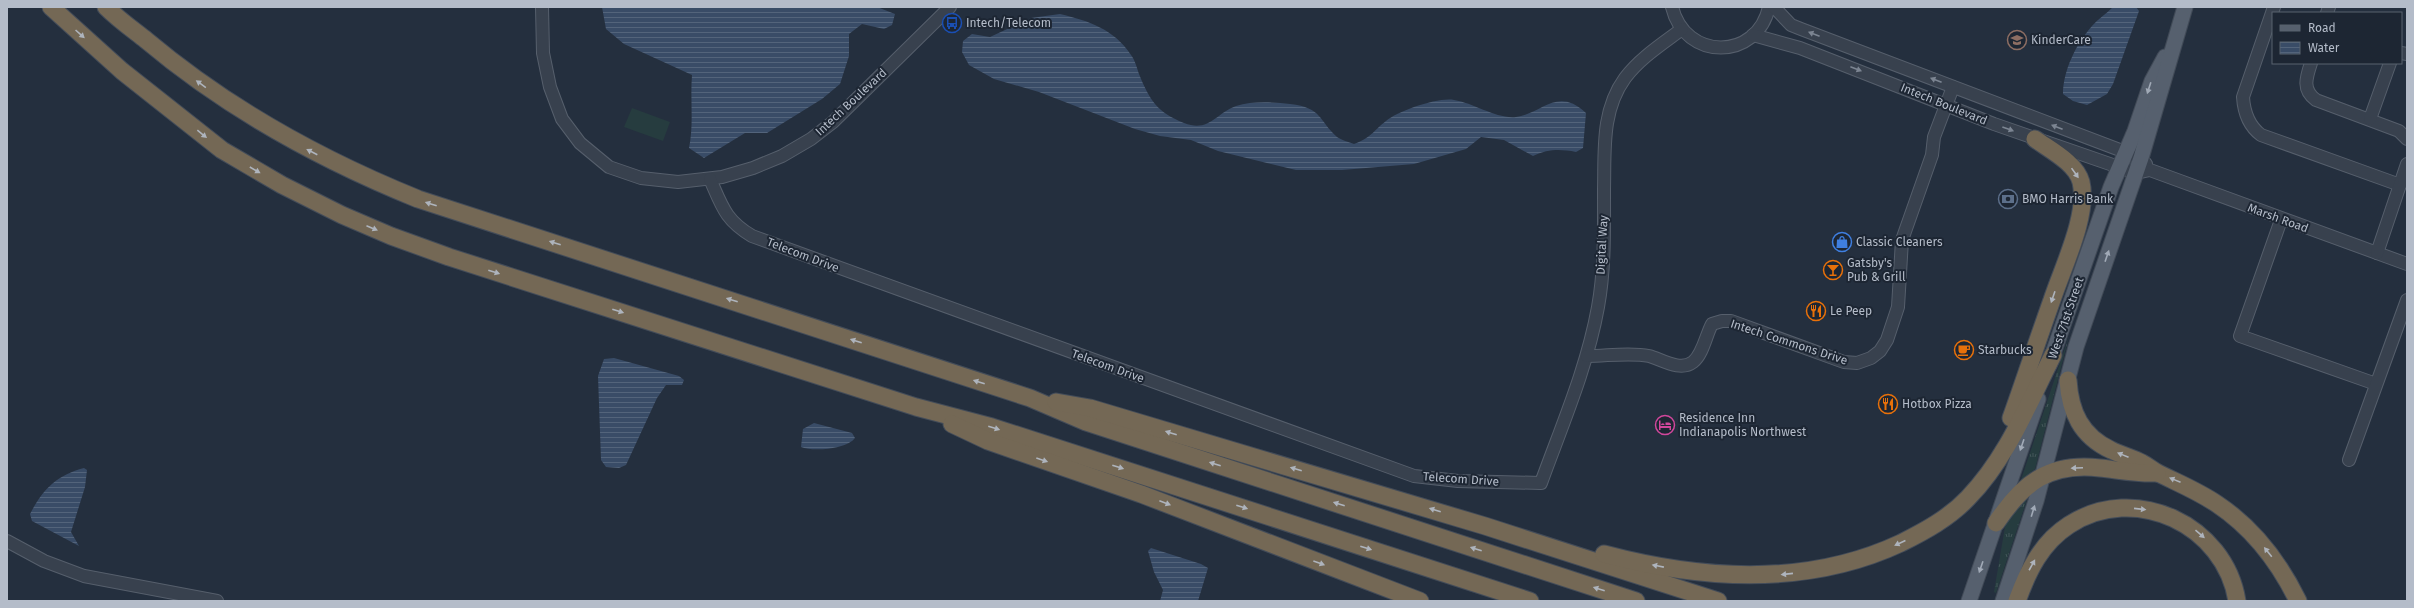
<svg xmlns="http://www.w3.org/2000/svg" width="2414" height="608" font-family="'Fira Sans',sans-serif">
<style>
.grass{fill:url(#grass-tufts)}
.park{fill:#263c3f}
.water{fill:url(#water-rules)}
.lines{fill:none;stroke-linecap:round;stroke-linejoin:round}
.minor-casing{stroke:#565f6c;stroke-width:14}
.major-casing{stroke:#414a57;stroke-width:17}
.highway-casing{stroke:#434c59;stroke-width:19}
.minor{stroke:#38414e;stroke-width:12}
.major{stroke:#56606e;stroke-width:15}
.highway{stroke:#746855;stroke-width:17}
.oneway{fill:#aeb4bd}
.oneway2{fill:#7c8592}
.oneway3{fill:#a1aab7}
.labels{text-anchor:middle;stroke-width:4;stroke-linejoin:round;paint-order:stroke}
.poi-label{font-size:12px;fill:#b4bcc9;stroke:#1d2633;text-anchor:start}
.street-label{font-size:12px;fill:#b4bcc9;stroke:#1d2633}
</style>
<defs>
<pattern id="grass-tufts" width="24" height="20" patternUnits="userSpaceOnUse"><rect width="24" height="20" fill="#263c3f"/><path d="M3 7l-1-3M5 7V3M7 7l1-3M15 17l-1-3M17 17v-4M19 17l1-3" fill="none" stroke="#435659"/></pattern>
<pattern id="water-rules" width="6" height="5" patternUnits="userSpaceOnUse"><rect width="6" height="5" fill="#394c67"/><path d="M0 2.5h6" fill="none" stroke="#53647b"/></pattern>
</defs>
<rect width="100%" height="100%" fill="#242f3e"/>
<!-- grass -->
<g class="grass">
<polygon points="2069,336 2035,469 2021,481 2021,480"/>
<polygon points="2028,496 1996,593 1994,592 2005,527 2009,518"/>
</g>
<!-- park -->
<polygon class="park" points="632,108 670,122 663,141 624,127"/>
<!-- water -->
<g class="water">
<path d="M602,7H877L895,14L892,25L884,29L862,24L849,34V56L840,84L822,99L767,133H745L704,158L689,148C694,124 690,100 692,75L624,44L606,29Z"/>
<path d="M2113,7H2136L2139,11L2113,84L2107,94L2087,105L2073,101L2063,94C2063,71 2076,44 2092,26C2098,19 2106,14 2113,7Z"/>
<path d="M1060,14C1089,21 1114,29 1131,55C1135,60 1137,68 1139,74C1150,101 1157,112 1184,123C1209,133 1216,113 1236,106C1252,101 1273,102 1290,104C1323,108 1318,120 1337,137C1341,140 1349,142 1354,144C1372,137 1372,132 1386,121C1398,111 1438,97 1454,100C1474,103 1496,119 1516,117C1542,114 1557,86 1586,113L1583,148L1576,152C1560,149 1548,149 1533,156L1504,140L1481,137L1466,149L1414,164L1342,170H1296L1218,151L1191,140L1160,136L1135,129L1039,92L994,79L969,65L962,52L963,41L972,34L990,37L1031,18Z"/>
<polygon points="614,358 679,376 684,380 682,385 666,385 657,398 626,465 619,468 606,467 601,460 598,376 604,359"/>
<path d="M814,423L852,433L855,438C847,449 813,452 801,447L803,429Z"/>
<path d="M84,468L87,470L85,487L71,532L79,546L32,521L30,514C43,489 57,475 84,468Z"/>
<polygon points="1151,548 1201,564 1208,568 1198,601 1160,601 1163,590 1154,572 1148,551"/>
</g>
<g class="lines">
<!-- minor casing -->
<g class="minor-casing">
<g id="minor">
<polyline points="542,7 543,53 550,87 562,119 580,143 609,167 641,178 678,182 722,177 753,168 782,156 811,139 833,122 950,7"/>
<path d="M1672,7C1685,61 1757,61 1769,7"/>
<polyline points="1774,7 1791,25 1801,29 2141,158 2146,164"/>
<path d="M2274,7L2243,97C2244,113 2249,126 2261,135L2400,185"/>
<polyline points="2327,13 2329,7"/>
<polyline points="1753,35 1800,48 1994,124 2136,173 2150,170 2407,264"/>
<polyline points="2401,53 2407,54"/>
<path d="M2311,63C2306,78 2302,90 2316,100L2399,131L2407,139"/>
<polyline points="2370,119 2390,63"/>
<path d="M710,179C722,206 725,220 752,236L1414,476L1458,481L1541,483C1562,425 1587,368 1598,307C1605,269 1604,228 1604,189C1605,151 1601,111 1625,78C1640,58 1662,44 1682,29"/>
<polyline points="2281,220 2240,336 2376,384"/>
<polyline points="2377,253 2407,164"/>
<path d="M1587,356C1607,356 1630,352 1649,356C1661,359 1680,372 1693,362C1703,354 1706,335 1712,324L1722,321H1731L1844,362L1857,363L1871,358L1880,351L1887,340L1898,307L1902,240L1932,155L1934,137L1953,87"/>
<polyline points="2349,460 2407,300"/>
<polyline points="7,541 44,561 84,576 217,601"/>
</g>
</g>
<!-- major casing -->
<g class="major-casing">
<g id="major">
<polyline points="2049,365 2111,187 2135,131 2152,81 2165,57"/>
<polyline points="1969,601 2038,399"/>
<polyline points="2003,601 2036,501 2076,347 2141,158 2185,7"/>
</g>
</g>
<!-- highway casing -->
<g class="highway-casing">
<g id="highway">
<polyline points="51,7 122,71 222,150 282,185 342,215 391,236 449,257 916,407 992,427 1530,601"/>
<path d="M106,7C118,19 132,29 146,40C228,109 319,159 418,199L1030,398L1086,422L1636,601"/>
<path d="M2068,380C2070,412 2081,436 2111,450C2121,455 2133,458 2142,463C2148,466 2152,470 2158,473C2178,483 2198,491 2217,504C2253,528 2279,562 2298,601"/>
<polyline points="1056,402 1090,408 1485,526 1718,601"/>
<path d="M2011,418C2025,379 2038,339 2052,300C2062,269 2089,215 2081,182C2076,163 2050,150 2035,139"/>
<polyline points="952,424 988,441 1141,494 1420,601"/>
<path d="M1996,523C2023,483 2049,462 2100,468C2119,470 2137,474 2157,473"/>
<path d="M1604,554C1702,580 1807,587 1901,543C1925,531 1949,518 1968,498C2007,458 2028,404 2053,355"/>
<path d="M2017,601C2028,571 2041,543 2069,525C2135,482 2225,525 2237,601"/>
</g>
</g>
<!-- minor -->
<use href="#minor" class="minor"/>
<!-- major -->
<use href="#major" class="major"/>
<!-- highway -->
<use href="#highway" class="highway"/>
</g>
<!-- one-way arrows -->
<defs><path id="oneway-solid" d="M-6-.8H1V-3.2L6.5 0L1 3.2V.8H-6Z"/></defs>
<g class="oneway">
<use href="#oneway-solid" transform="translate(80 34) rotate(42)"/>
<use href="#oneway-solid" transform="translate(201 84) rotate(-144)"/>
<use href="#oneway-solid" transform="translate(202 134) rotate(39)"/>
<use href="#oneway-solid" transform="translate(312 152) rotate(-153)"/>
<use href="#oneway-solid" transform="translate(255 170) rotate(30)"/>
<use href="#oneway-solid" transform="translate(2075 173) rotate(55)"/>
<use href="#oneway-solid" transform="translate(431 204) rotate(-162)"/>
<use href="#oneway-solid" transform="translate(372 228) rotate(23)"/>
<use href="#oneway-solid" transform="translate(555 243) rotate(-162)"/>
<use href="#oneway-solid" transform="translate(494 272) rotate(18)"/>
<use href="#oneway-solid" transform="translate(2053 297) rotate(109)"/>
<use href="#oneway-solid" transform="translate(732 300) rotate(-162)"/>
<use href="#oneway-solid" transform="translate(618 311) rotate(18)"/>
<use href="#oneway-solid" transform="translate(856 341) rotate(-162)"/>
<use href="#oneway-solid" transform="translate(979 382) rotate(-162)"/>
<use href="#oneway-solid" transform="translate(994 428) rotate(17)"/>
<use href="#oneway-solid" transform="translate(1171 433) rotate(-163)"/>
<use href="#oneway-solid" transform="translate(2123 455) rotate(-158)"/>
<use href="#oneway-solid" transform="translate(1042 460) rotate(19)"/>
<use href="#oneway-solid" transform="translate(1215 464) rotate(-162)"/>
<use href="#oneway-solid" transform="translate(1118 467) rotate(18)"/>
<use href="#oneway-solid" transform="translate(2077 468) rotate(177)"/>
<use href="#oneway-solid" transform="translate(1296 469) rotate(-164)"/>
<use href="#oneway-solid" transform="translate(2175 480) rotate(-158)"/>
<use href="#oneway-solid" transform="translate(1165 503) rotate(21)"/>
<use href="#oneway-solid" transform="translate(1339 504) rotate(-162)"/>
<use href="#oneway-solid" transform="translate(1242 507) rotate(18)"/>
<use href="#oneway-solid" transform="translate(2140 509) rotate(6)"/>
<use href="#oneway-solid" transform="translate(1435 510) rotate(-163)"/>
<use href="#oneway-solid" transform="translate(2200 534) rotate(41)"/>
<use href="#oneway-solid" transform="translate(1900 543) rotate(155)"/>
<use href="#oneway-solid" transform="translate(1366 548) rotate(18)"/>
<use href="#oneway-solid" transform="translate(1476 549) rotate(-162)"/>
<use href="#oneway-solid" transform="translate(2268 552) rotate(-129)"/>
<use href="#oneway-solid" transform="translate(1319 563) rotate(20)"/>
<use href="#oneway-solid" transform="translate(2032 565) rotate(-61)"/>
<use href="#oneway-solid" transform="translate(1658 566) rotate(-169)"/>
<use href="#oneway-solid" transform="translate(1787 574) rotate(174)"/>
<use href="#oneway-solid" transform="translate(1599 589) rotate(-162)"/>
</g>
<g class="oneway2">
<use href="#oneway-solid" transform="translate(1814 34) rotate(-159)"/>
<use href="#oneway-solid" transform="translate(1856 69) rotate(21)"/>
<use href="#oneway-solid" transform="translate(1936 80) rotate(-159)"/>
<use href="#oneway-solid" transform="translate(2057 127) rotate(-159)"/>
<use href="#oneway-solid" transform="translate(2008 129) rotate(20)"/>
</g>
<g class="oneway3">
<use href="#oneway-solid" transform="translate(2149 88) rotate(108)"/>
<use href="#oneway-solid" transform="translate(2107 256) rotate(-71)"/>
<use href="#oneway-solid" transform="translate(2022 445) rotate(109)"/>
<use href="#oneway-solid" transform="translate(2033 511) rotate(-73)"/>
<use href="#oneway-solid" transform="translate(1981 567) rotate(109)"/>
</g>
<!-- icons -->
<defs>
<g id="bus-ring" transform="scale(1)"><circle r="9.5" fill="#1d2633" stroke="#1a4fb4" stroke-width="1.5"/><path d="M-5-6H5V4H4V6H2V4H-2V6H-4V4H-5ZM-3.5-4V0h7V-4ZM-3.5 1.2v1.5H-2V1.2ZM2 1.2v1.5H3.5V1.2Z" fill="#1a4fb4"/></g>
<g id="school-ring" transform="scale(1)"><circle r="9.5" fill="#1d2633" stroke="#8d6e63" stroke-width="1.5"/><path d="M0-5L7-2L0 1L-7-2ZM-4 1L0 2.5L4 1V4Q0 6-4 4Z" fill="#8d6e63"/></g>
<g id="bank-ring" transform="scale(1)"><circle r="9.5" fill="#1d2633" stroke="#5c6f8a" stroke-width="1.5"/><path d="M-6-4H6V4H-6ZM0-2.3a2.3 2.3 0 1 0 0 4.6a2.3 2.3 0 1 0 0-4.6Z" fill="#5c6f8a"/></g>
<g id="shop-ring" transform="scale(1)"><circle r="9.5" fill="#1d2633" stroke="#3f7fe0" stroke-width="1.5"/><path d="M-5-2.5h2.3a2.7 3.5 0 0 1 5.4 0H5L5.5 6h-11ZM-1.5-2.5h3a1.5 2.3 0 0 0-3 0Z" fill="#3f7fe0"/></g>
<g id="bar-ring" transform="scale(1)"><circle r="9.5" fill="#1d2633" stroke="#e8710a" stroke-width="1.5"/><path d="M-6-5H6L.8 .8V4.5H3.5V6h-7V4.5H-.8V.8Z" fill="#e8710a"/></g>
<g id="restaurant-ring" transform="scale(1)"><circle r="9.5" fill="#1d2633" stroke="#e8710a" stroke-width="1.5"/><path d="M-5-6h1v4h1v-4h1v4h1v-4h1v5L-1.5 .5V6h-2V.5L-5-1ZM5-6V6H3V1.5H1.5Q1.5-4 5-6Z" fill="#e8710a"/></g>
<g id="cafe-ring" transform="scale(1)"><circle r="9.5" fill="#1d2633" stroke="#e8710a" stroke-width="1.5"/><path d="M-5.5-4.5H6V0H3Q3 3.5 0 3.5H-2.5Q-5.5 3.5-5.5 0ZM3-3.2v2h1.7v-2ZM-6 4.5H4V6H-6Z" fill="#e8710a"/></g>
<g id="hotel-ring" transform="scale(1)"><circle r="9.5" fill="#1d2633" stroke="#d1479c" stroke-width="1.5"/><path d="M-6-4.5h1.5V1H6V5H4.5V3h-9V5H-6ZM-4 0a1.8 1.8 0 1 1 3.6 0ZM.5 0V-2.5h3Q6-2.5 6 0Z" fill="#d1479c"/></g>
</defs>
<g fill-rule="evenodd">
<use href="#bus-ring" x="952" y="23"/>
<use href="#school-ring" x="2017" y="40"/>
<use href="#bank-ring" x="2008" y="199"/>
<use href="#shop-ring" x="1842" y="242"/>
<use href="#bar-ring" x="1833" y="270"/>
<use href="#restaurant-ring" x="1816" y="311"/>
<use href="#cafe-ring" x="1964" y="350"/>
<use href="#restaurant-ring" x="1888" y="404"/>
<use href="#hotel-ring" x="1665" y="425"/>
</g>
<g class="labels">
<!-- poi labels -->
<g class="poi-label">
<text x="966" y="27">Intech/Telecom</text>
<text x="2031" y="44">KinderCare</text>
<text x="2022" y="203">BMO Harris Bank</text>
<text x="1856" y="246">Classic Cleaners</text>
<text x="1847" y="267">Gatsby's<tspan x="1847" dy="14">Pub &amp; Grill</tspan></text>
<text x="1830" y="315">Le Peep</text>
<text x="1978" y="354">Starbucks</text>
<text x="1902" y="408">Hotbox Pizza</text>
<text x="1679" y="422">Residence Inn<tspan x="1679" dy="14">Indianapolis Northwest</tspan></text>
</g>
<!-- street labels -->
<g class="street-label">
<text transform="translate(851 102) rotate(-43)" y="4">Intech Boulevard</text>
<text transform="translate(1944 104) rotate(22)" y="4">Intech Boulevard</text>
<text transform="translate(2278 218) rotate(20)" y="4">Marsh Road</text>
<text transform="translate(1602 245) rotate(-87)" y="4">Digital Way</text>
<text transform="translate(803 255) rotate(21)" y="4">Telecom Drive</text>
<text transform="translate(2066 318) rotate(-71)" y="4">West 71st Street</text>
<text transform="translate(1789 342) rotate(18)" y="4">Intech Commons Drive</text>
<text transform="translate(1108 366) rotate(20)" y="4">Telecom Drive</text>
<text transform="translate(1461 479) rotate(4)" y="4">Telecom Drive</text>
</g>
</g>
<!-- border -->
<rect width="2414" height="608" fill="none" stroke="#b4bcc9" stroke-width="16"/>
<!-- legend -->
<rect x="2272" y="12" width="130" height="52" fill="#1d2633" stroke="#59626f"/>
<rect x="2280" y="25" width="20" height="6" fill="#56606e" stroke="#59626f"/>
<text x="2308" y="32" font-size="12" fill="#b4bcc9">Road</text>
<rect x="2280" y="42" width="20" height="12" fill="url(#water-rules)" stroke="#59626f"/>
<text x="2308" y="52" font-size="12" fill="#b4bcc9">Water</text>
</svg>
